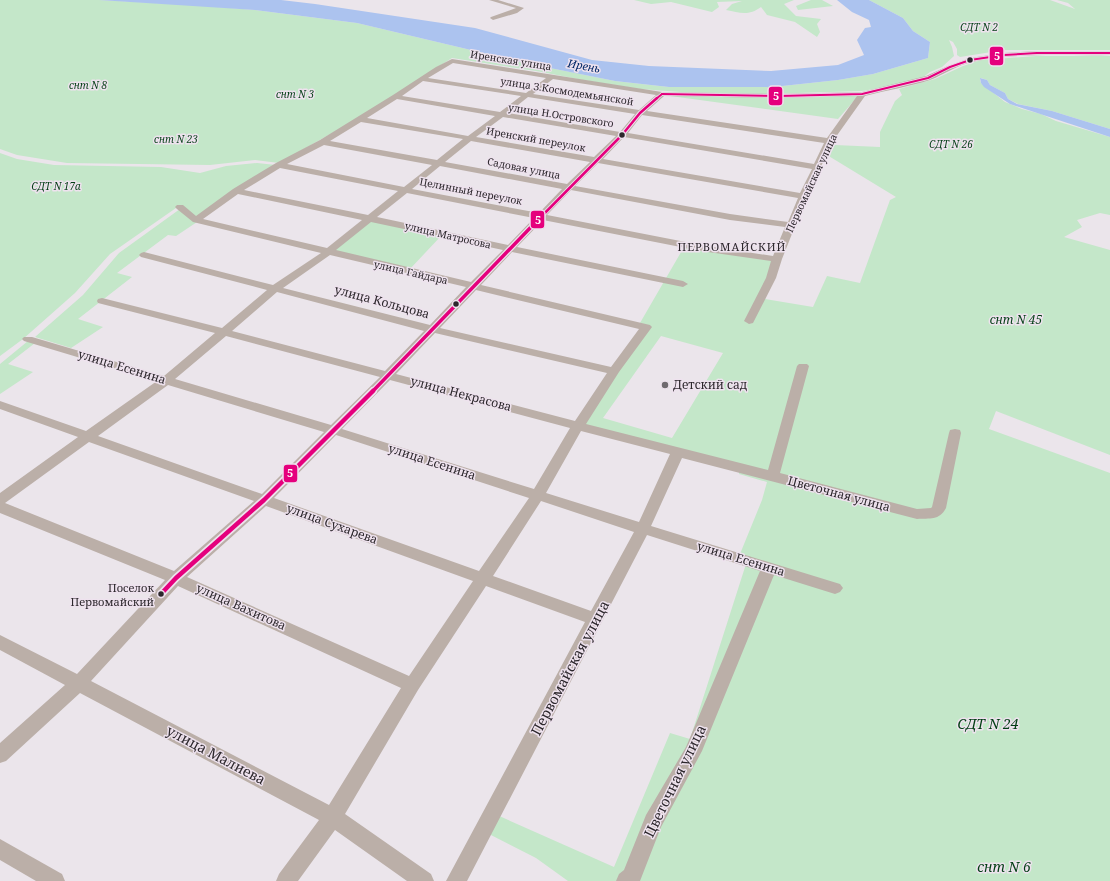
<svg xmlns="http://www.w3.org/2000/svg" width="1110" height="881" font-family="'Noto Serif',serif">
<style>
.green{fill:#c4e7c9;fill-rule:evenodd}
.water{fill:#acc3ef}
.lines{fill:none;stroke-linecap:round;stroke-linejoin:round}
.street{fill:#bbafa8;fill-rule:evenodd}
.bus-1-far3-casing{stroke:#eee2ee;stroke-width:3.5}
.bus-1-far2-casing{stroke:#eee2ee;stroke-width:4.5}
.bus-1-far1-casing{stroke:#eee2ee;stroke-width:6}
.bus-1-casing{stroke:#eee2ee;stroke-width:8}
.bus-1-far3{stroke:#e5007d;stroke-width:2}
.bus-1-far2{stroke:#e5007d;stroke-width:2.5}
.bus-1-far1{stroke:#e5007d;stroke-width:3.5}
.bus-1{stroke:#e5007d;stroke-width:4.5}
.bus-dot{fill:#2c272c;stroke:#eee2ee;stroke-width:1.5}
.poi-dot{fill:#6f6a6f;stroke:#eee2ee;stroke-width:1.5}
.labels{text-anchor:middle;stroke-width:3;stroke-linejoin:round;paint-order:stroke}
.far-park-label{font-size:10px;font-style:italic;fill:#023e14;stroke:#eee2ee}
.far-street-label{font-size:10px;fill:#2c272c;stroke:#eee2ee}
.far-water-label{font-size:11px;font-style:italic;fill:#022767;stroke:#eee2ee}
.far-neighbourhood-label{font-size:11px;letter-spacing:1px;fill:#2c272c;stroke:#eee2ee}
.bus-label{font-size:11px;fill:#2c272c;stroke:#eee2ee;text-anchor:end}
.street-label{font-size:12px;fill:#2c272c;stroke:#eee2ee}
.park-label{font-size:12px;font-style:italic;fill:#023e14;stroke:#eee2ee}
.poi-label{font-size:12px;fill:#2c272c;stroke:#eee2ee;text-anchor:start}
.near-street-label{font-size:14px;fill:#2c272c;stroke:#eee2ee}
.near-park-label{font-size:14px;font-style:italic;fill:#023e14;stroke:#eee2ee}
.line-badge{stroke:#eee2ee;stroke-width:1.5}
.badge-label{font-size:11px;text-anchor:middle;font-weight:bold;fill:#fff}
</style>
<rect width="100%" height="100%" fill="#ebe5eb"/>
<!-- green -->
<g class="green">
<polygon points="0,0 99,0 193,5 255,10 357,23 530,64 615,81 669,87 773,87 838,80 873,74 928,58 930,42 913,31 903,18 869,0 1050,0 1075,9 1068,3 1057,0 1110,0 1110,50 1004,50 960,57 957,55 957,49 953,42 949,40 952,47 954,56 942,67 930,72 922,78 897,85 862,91 765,94 681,92 640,89 583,80 536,71 452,58 357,119 279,163 255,160 210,165 67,163 17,155 0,149"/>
<path d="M634,0H794L784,4L796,16L821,19L817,24L820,32L817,37L795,22L767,15L761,7C749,16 740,13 726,10L732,4L742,1L717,2L719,7L712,12L671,2L651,4Z"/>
<polygon points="811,0 822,0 833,6 798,10 796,6"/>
<path d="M1036,56H1110V129L1052,111L1018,104L1008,99L1005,93L990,85L987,80L981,78L980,80L981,83L1005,102L1022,109L1041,114L1056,121L1110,137V215L1100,213L1077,220L1082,227L1064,237L1110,250V455L996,411L989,429L1110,473V881H568L536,858L487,833L497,815L614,867L670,733L690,739L746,564L740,554L762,500L767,482L739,474V469L581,427L617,372L651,326L640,323L684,247L774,260L765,299L813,307L827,276L860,283L890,200L896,197L827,155L835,145L880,147V132L895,101L902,95L899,89L935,79L963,66L981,60ZM661,336L723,353L672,438L603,418Z"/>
<polygon points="663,95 801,98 859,95 838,119"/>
<polygon points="0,153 17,159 54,165 161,167 200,173 226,166 257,163 276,165 196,217 176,208 110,254 75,293 23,339 0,356"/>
<polygon points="180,209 197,222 176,236 168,235 117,273 132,277 78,319 103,327 71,348 35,337 83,295 119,253"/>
<polygon points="370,220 441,236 409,270 332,252"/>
<polygon points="28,341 35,343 8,364 33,372 0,394 0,364"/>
</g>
<!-- water -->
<g class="water">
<polygon points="99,0 281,0 315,4 475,28 592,60 649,66 771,71 838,65 864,55 857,40 865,28 871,27 869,20 852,12 837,0 869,0 903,18 913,31 930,42 928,58 873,74 838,80 773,87 669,87 615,81 530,64 357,23 255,10"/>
<polygon points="980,78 987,80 990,85 1005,93 1008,99 1017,104 1052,111 1110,129 1110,137 1010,104 984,87 981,83"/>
</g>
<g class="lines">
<!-- street -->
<g class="street">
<polygon points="489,0 498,0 524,8 517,13 493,20 490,18 491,17 516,8"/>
<path d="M1037,51H1110V55C1064,56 1017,52 972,62C957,65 945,74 930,80C909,87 886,90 865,96L833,141L807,196L782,259L776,278L753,323L749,324L744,321L766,278L771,261L701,251L543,220L517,247L683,281L688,284L683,287L512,252L481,285L650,325L652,327L619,372L586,424L768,470L797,366L799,364H807L809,366L780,473L917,509L931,508L932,507L949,433L950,430L955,429L960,430L961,433L946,508C939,521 930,518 917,519L682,458L651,526L840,584L843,588L840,592L835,594L774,575L702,751L661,827L640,881H616L619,874L624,870L646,815L686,747L760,571L647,535L467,881H446L585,622L486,586L418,690L345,814L431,874L434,881H407L335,830L298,881H276L279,874L319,820L80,693L6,761L0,763V743L65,685L0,650V635L77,674L165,580L0,513V493L78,437L0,409V401L86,431L157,381L24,341L22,339L24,337H32L164,376L215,333L98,303L97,301L98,299L102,298L222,328L267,290L141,257L139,255L141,253L144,252L273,285L321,253L193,222L177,209L175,207L177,205H183L196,216L233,189L276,163L320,140L393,95L436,67L452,59L662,92L779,94L862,92L926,76L948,66L970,58L1004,53ZM453,63L546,78L526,93L428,78ZM553,79L656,95L639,110L533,94ZM423,81L521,96L500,112L402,96ZM664,96L779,98L857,96L827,138L647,111ZM528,97L635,114L620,132L508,113ZM397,99L495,116L468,136L367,118ZM642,115L824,143L814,164L628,133ZM503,117L616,136L594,157L476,137ZM361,122L463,139L437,160L330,141ZM624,137L812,169L800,193L603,159ZM471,141L590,162L567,184L445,162ZM324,145L432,165L404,187L287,164ZM598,163L798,198L788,222L730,214L575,186ZM440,166L562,189L539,213L412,189ZM280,168L398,191L368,215L244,190ZM571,190L730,220L785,227L773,256L701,245L547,215ZM407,193L534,218L508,245L377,217ZM238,194L362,220L327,248L203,219ZM371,222L503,250L471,282L336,250ZM330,255L466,287L430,325L283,288ZM476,290L639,329L611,367L440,328ZM277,292L424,331L385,371L232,331ZM435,333L607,373L575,421L396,374ZM226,336L380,377L331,425L175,379ZM390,380L570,428L534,489L342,429ZM168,385L324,432L262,494L98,436ZM581,431L670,454L639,522L546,493ZM336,435L529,498L479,571L274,498ZM89,442L254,501L174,571L5,503ZM541,501L634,532L591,611L493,576ZM266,506L473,581L409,676L187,577ZM178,586L401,688L329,805L91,681Z"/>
<polygon points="0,839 62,874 65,881 36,881 0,860"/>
</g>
<!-- bus-1-far3 casing -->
<g class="bus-1-far3-casing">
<g id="bus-1-far3">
<polyline points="662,94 779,96 862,94 928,78 950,67 970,60 1004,55 1037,53 1110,53"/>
<polyline points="656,99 662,94"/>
</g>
</g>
<!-- bus-1-far2 casing -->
<g class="bus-1-far2-casing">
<polyline id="bus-1-far2" points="531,227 622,135 640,113 657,98"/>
</g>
<!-- bus-1-far1 casing -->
<g class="bus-1-far1-casing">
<polyline id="bus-1-far1" points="372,392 532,226"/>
</g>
<!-- bus-1 casing -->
<g class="bus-1-casing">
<polyline id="bus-1" points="161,594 176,578 264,500 373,391"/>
</g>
<!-- bus-1-far3 -->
<use href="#bus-1-far3" class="bus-1-far3"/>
<!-- bus-1-far2 -->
<use href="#bus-1-far2" class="bus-1-far2"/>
<!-- bus-1-far1 -->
<use href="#bus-1-far1" class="bus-1-far1"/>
<!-- bus-1 -->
<use href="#bus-1" class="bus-1"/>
</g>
<!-- markers -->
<g class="bus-dot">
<circle cx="970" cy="60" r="3.5"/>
<circle cx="622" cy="135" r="3.5"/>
<circle cx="456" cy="304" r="3.5"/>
<circle cx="161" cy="594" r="3.5"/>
</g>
<circle class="poi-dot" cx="665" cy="385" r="4"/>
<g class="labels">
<!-- far-park labels -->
<g class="far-park-label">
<text x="979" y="31">СДТ N 2</text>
<text x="88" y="89">снт N 8</text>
<text x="295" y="98">снт N 3</text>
<text x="176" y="143">снт N 23</text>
<text x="951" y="148">СДТ N 26</text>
<text x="56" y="190">СДТ N 17а</text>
</g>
<!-- far-street labels -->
<g class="far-street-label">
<text transform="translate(511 60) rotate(9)" y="4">Иренская улица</text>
<text transform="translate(567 91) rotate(9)" y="4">улица З.Космодемьянской</text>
<text transform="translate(561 115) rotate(9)" y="4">улица Н.Островского</text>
<text transform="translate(536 139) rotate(10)" y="4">Иренский переулок</text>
<text transform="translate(524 168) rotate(11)" y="4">Садовая улица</text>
<text transform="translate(811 183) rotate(-65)" y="4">Первомайская улица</text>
<text transform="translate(471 191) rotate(11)" y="4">Целинный переулок</text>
<text transform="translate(448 235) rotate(13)" y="4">улица Матросова</text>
<text transform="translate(411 272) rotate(13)" y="4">улица Гайдара</text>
</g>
<!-- far-water labels -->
<g class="far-water-label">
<text transform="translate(584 66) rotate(10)" y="4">Ирень</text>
</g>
<!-- far-neighbourhood labels -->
<g class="far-neighbourhood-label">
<text x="732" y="251">ПЕРВОМАЙСКИЙ</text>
</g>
<!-- bus labels -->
<g class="bus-label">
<text x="154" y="592">Поселок<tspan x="154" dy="14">Первомайский</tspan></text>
</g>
<!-- street labels -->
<g class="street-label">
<text transform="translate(382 302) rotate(15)" y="4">улица Кольцова</text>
<text transform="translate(122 367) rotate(17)" y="4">улица Есенина</text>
<text transform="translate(461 394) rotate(15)" y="4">улица Некрасова</text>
<text transform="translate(432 462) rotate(18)" y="4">улица Есенина</text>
<text transform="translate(839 494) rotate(15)" y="4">Цветочная улица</text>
<text transform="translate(332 524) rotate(20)" y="4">улица Сухарева</text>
<text transform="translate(741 559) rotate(17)" y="4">улица Есенина</text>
<text transform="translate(241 607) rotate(24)" y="4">улица Вахитова</text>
</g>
<!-- park labels -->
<g class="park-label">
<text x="1016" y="324">снт N 45</text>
</g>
<!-- poi labels -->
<g class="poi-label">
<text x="673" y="389">Детский сад</text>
</g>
<!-- near-street labels -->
<g class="near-street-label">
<text transform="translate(570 668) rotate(-62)" y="5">Первомайская улица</text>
<text transform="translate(216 755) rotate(28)" y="5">улица Малиева</text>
<text transform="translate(675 781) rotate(-64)" y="5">Цветочная улица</text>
</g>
<!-- near-park labels -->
<g class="near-park-label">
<text x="988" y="729">СДТ N 24</text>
<text x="1004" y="872">снт N 6</text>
</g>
</g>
<g class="line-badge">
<rect x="989" y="46" width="15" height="20" rx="4" fill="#e5007d"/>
<rect x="768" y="86" width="15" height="20" rx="4" fill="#e5007d"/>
<rect x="530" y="210" width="15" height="19" rx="4" fill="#e5007d"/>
<rect x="283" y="464" width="15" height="19" rx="4" fill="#e5007d"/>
</g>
<g class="badge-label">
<text x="997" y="60">5</text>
<text x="776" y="100">5</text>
<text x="538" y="224">5</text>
<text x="290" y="477">5</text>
</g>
</svg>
